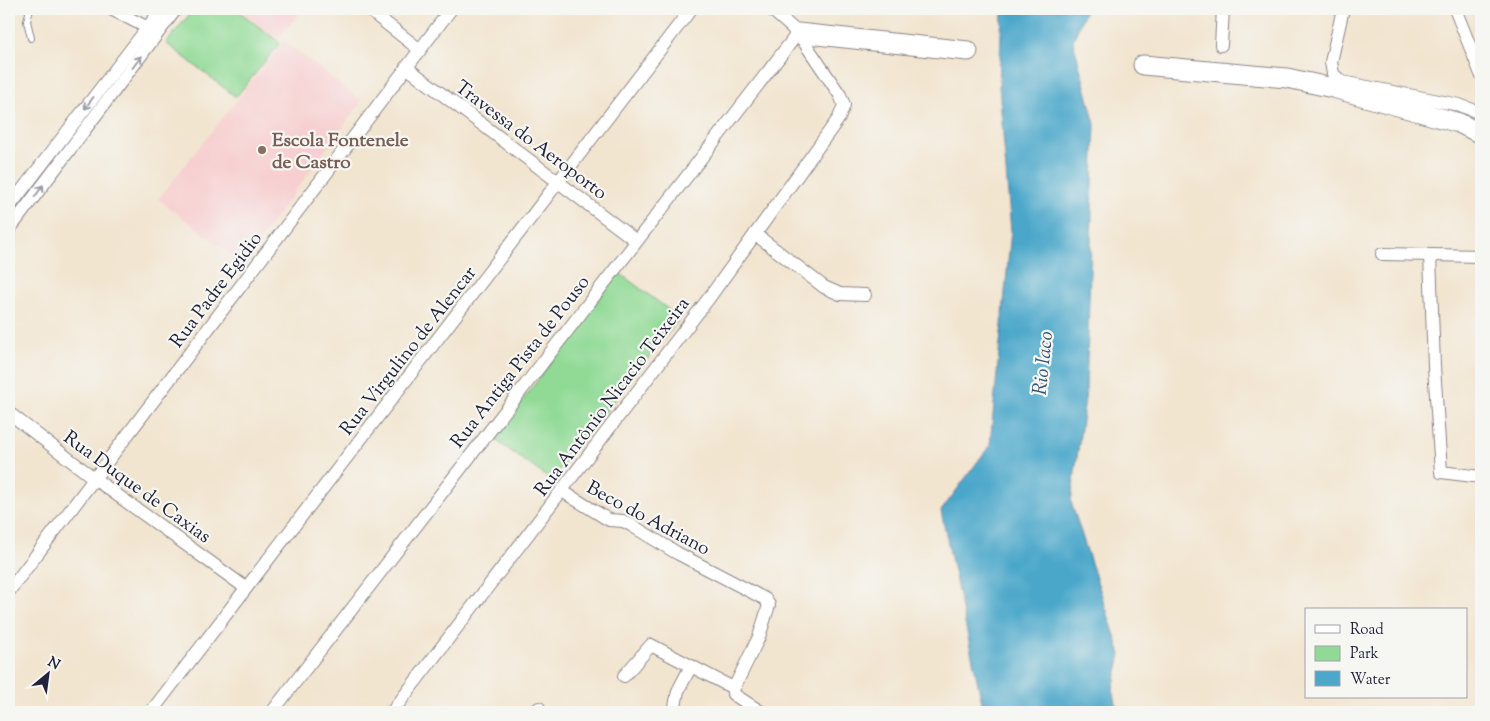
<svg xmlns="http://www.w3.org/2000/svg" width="1490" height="721" font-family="'Sorts Mill Goudy',serif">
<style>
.built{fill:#f7cfd0}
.park{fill:#91da96;stroke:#5a7e68}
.water{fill:#4ca7ca;stroke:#376482}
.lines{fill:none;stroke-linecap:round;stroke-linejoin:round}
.lane-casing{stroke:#8a8486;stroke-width:8}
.street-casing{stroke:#8a8486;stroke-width:14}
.secondary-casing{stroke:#8a8486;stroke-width:21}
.lane{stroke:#fff;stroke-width:6}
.street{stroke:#fff;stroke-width:12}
.secondary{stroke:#fff;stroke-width:19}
.oneway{stroke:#9c9ca7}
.education-dot{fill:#8d6e63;stroke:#f6f6f2;stroke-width:2}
.labels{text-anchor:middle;stroke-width:4.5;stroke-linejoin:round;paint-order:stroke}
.education-label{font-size:19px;font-weight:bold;fill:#785e54;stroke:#f6f6f2;text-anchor:start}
.street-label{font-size:19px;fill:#22223b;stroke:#f6f6f2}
.water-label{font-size:20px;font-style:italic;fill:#335774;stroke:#f6f6f2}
</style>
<rect width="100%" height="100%" fill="#f6f6f2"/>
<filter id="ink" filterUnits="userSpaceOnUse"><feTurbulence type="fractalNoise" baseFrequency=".02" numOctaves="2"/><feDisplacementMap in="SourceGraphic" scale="10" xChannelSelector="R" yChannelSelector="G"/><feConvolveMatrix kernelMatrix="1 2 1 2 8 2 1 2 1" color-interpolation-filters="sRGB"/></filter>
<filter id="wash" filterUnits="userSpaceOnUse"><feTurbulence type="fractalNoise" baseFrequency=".0096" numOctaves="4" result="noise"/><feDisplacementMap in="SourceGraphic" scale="20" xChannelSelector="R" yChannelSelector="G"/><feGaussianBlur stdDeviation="1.12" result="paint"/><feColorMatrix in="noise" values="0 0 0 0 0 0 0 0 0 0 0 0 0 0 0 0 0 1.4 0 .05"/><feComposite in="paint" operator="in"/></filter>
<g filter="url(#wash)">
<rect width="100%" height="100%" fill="#f2e5d0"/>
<!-- built -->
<g class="built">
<polygon points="239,9 303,9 277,39"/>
<polygon points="284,41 362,101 242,263 158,199"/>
</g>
<!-- park -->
<g class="park">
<polygon points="194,9 236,9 280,43 236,97 166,43"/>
<polygon points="618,272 680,318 551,480 494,439"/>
</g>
<!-- water -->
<polygon class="water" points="1002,9 1086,9 1073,41 1095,124 1086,391 1071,502 1121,654 1113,689 1118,712 984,712 941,511 990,445 1011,231 999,86"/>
</g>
<g filter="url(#ink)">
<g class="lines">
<!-- lane casing -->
<g class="lane-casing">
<polyline id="lane" points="30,9 27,21 31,38"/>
</g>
<!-- street casing -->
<g class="street-casing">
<g id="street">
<polyline points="111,9 154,31"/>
<polyline points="368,9 420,50"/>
<polyline points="1343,9 1331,62 1333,74 1342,82 1459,105 1481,113"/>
<polyline points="1455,9 1481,74"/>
<polyline points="1221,45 1223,9"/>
<polyline points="406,67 635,240"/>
<polyline points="9,207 162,9"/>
<polyline points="9,230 176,9"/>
<polyline points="755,234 824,287 840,294 865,295"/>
<polyline points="1382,254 1481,256"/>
<polyline points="1430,255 1434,366 1441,472 1481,477"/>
<polyline points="9,413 95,479 246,588"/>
<polyline points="562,491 609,520 623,521 631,525 677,553 765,599 769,605 759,637 733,690 733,694 761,712"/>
<polyline points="9,591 451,9"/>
<polyline points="624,676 651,645 691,666"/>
<polyline points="151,712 691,9"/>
<polyline points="272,712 798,33"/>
<polyline points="392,712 709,298 839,118 844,105 840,95 798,33 771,9"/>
<polyline points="535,712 539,708"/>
<polyline points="674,712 678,691 691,666 733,688"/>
</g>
</g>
<!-- secondary casing -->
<g class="secondary-casing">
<g id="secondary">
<polyline points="798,33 968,51"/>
<polyline points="1143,65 1287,78 1333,88 1459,123 1481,134"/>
</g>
</g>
<!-- lane -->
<use href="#lane" class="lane"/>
<!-- street -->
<use href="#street" class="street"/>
<!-- secondary -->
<use href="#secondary" class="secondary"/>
</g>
<!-- one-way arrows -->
<defs><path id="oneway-shaft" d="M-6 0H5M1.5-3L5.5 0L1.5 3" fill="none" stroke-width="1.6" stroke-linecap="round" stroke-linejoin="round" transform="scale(1.25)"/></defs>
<g class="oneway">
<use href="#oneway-shaft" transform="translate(137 62) rotate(-53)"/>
<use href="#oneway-shaft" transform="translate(89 103) rotate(127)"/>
<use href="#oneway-shaft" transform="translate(39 191) rotate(-53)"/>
</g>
</g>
<!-- markers -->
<circle class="education-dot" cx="262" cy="150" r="5"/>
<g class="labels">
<!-- education labels -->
<g class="education-label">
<text x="272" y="146">Escola Fontenele<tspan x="272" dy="22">de Castro</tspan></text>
</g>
<!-- street labels -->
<g class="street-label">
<text transform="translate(532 139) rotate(37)" y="7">Travessa do Aeroporto</text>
<text transform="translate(215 289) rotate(-53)" y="7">Rua Padre Egidio</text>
<text transform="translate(407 350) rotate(-52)" y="7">Rua Virgulino de Alencar</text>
<text transform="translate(519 361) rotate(-52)" y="7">Rua Antiga Pista de Pouso</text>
<text transform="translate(611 396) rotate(-53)" y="7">Rua Antônio Nicacio Teixeira</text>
<text transform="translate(138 486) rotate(36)" y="7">Rua Duque de Caxias</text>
<text transform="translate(649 517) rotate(28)" y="7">Beco do Adriano</text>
</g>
<!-- water labels -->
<g class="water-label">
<text transform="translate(1042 363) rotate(-84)" y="7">Rio Iaco</text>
</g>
</g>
<!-- margin -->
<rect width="1490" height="721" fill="none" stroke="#f6f6f2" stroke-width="30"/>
<!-- legend -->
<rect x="1305" y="608" width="162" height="90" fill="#f6f6f2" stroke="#a1a1a9"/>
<rect x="1315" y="625" width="25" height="8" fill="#ffffff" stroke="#a1a1a9"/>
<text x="1350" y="634" font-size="15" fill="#22223b">Road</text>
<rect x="1315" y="646" width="25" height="15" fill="#91da96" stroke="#a1a1a9"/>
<text x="1350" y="658" font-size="15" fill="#22223b">Park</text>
<rect x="1315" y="671" width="25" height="15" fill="#4ca7ca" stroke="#a1a1a9"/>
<text x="1350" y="684" font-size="15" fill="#22223b">Water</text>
<!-- north arrow -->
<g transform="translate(48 674) rotate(29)" stroke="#f6f6f2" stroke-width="4" paint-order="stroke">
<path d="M0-4L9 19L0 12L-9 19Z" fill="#22223b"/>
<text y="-8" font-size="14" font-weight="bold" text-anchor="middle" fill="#22223b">N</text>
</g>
</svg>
